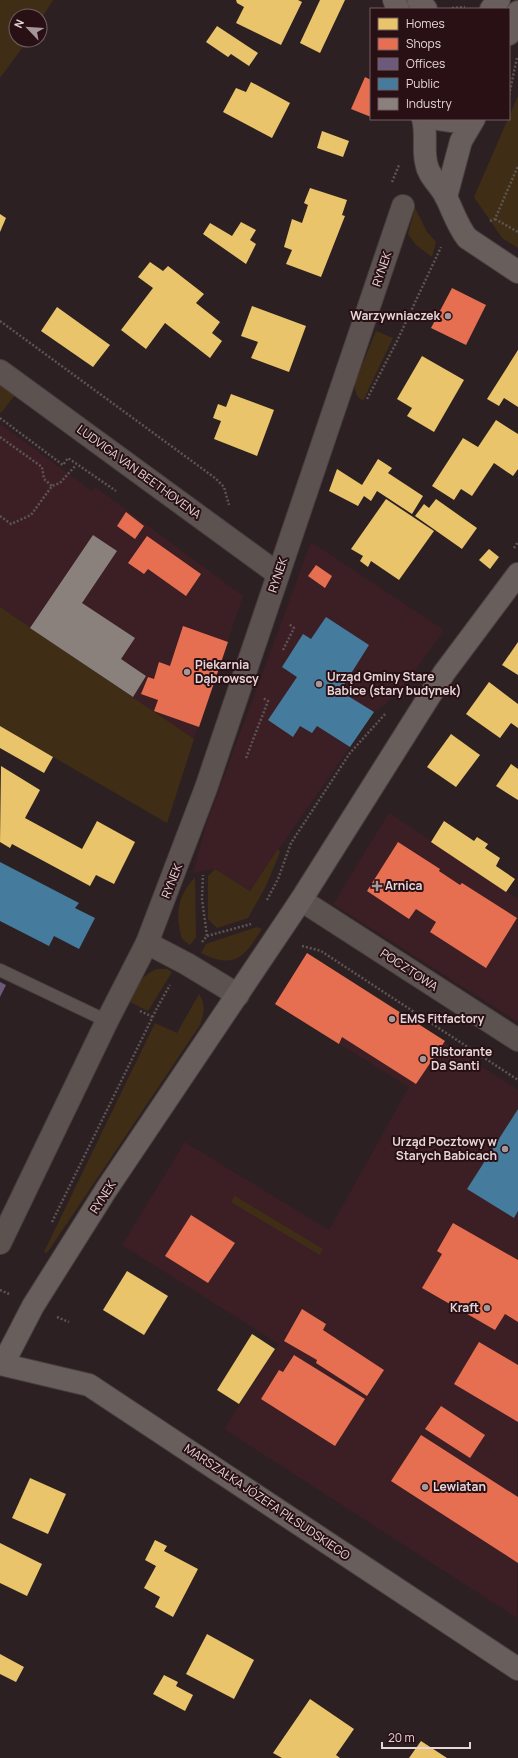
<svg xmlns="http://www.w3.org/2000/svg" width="518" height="1758" font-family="Manrope,sans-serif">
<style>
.built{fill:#3c1f25}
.green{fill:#402d16}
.homes{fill:#e9c46a}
.shops{fill:#e76f51}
.offices{fill:#6d597a}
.public{fill:#457b9d}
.industry{fill:#8a817c}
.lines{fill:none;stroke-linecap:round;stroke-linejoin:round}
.lane-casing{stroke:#493e40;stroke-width:14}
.street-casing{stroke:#493e40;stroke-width:24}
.secondary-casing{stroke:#493e40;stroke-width:24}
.path{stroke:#5d5553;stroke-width:2.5;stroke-dasharray:2 2;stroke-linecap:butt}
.lane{stroke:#5c5351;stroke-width:12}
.street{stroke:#5c5351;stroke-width:22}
.secondary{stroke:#685e5b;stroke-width:22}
.poi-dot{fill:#a69698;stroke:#281015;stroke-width:1.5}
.labels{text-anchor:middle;stroke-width:4;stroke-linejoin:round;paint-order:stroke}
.street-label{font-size:12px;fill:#e7d6d8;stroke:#281015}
.poi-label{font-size:12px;font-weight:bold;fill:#e7d6d8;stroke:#281015;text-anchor:start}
</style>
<rect width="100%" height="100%" fill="#2c2022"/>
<!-- built -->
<g class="built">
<polygon points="0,424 92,491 95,487 243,596 194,739 0,607"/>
<polygon points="311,542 444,630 412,675 387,703 374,712 250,891 215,869 193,873 206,825"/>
<polygon points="389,813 518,899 518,1022 333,904"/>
<polygon points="307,953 518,1090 517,1618 224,1429 279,1344 122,1245 185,1142 329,1230 409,1087 275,1004"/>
</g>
<!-- green -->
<g class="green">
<polygon points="0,0 53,0 40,21 40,16 16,16 16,40 28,40 0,78"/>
<polygon points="518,96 518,248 502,238 474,197"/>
<polygon points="415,208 427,232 436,242 432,257 416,245 408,234"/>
<polygon points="376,331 393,338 363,401 357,396 354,385"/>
<polygon points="0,385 15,395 1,413 0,412"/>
<polygon points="0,607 194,739 167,823 0,726"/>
<polygon points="278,849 280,852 266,886 248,918 217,928 208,919 208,876 215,869 250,891"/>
<path d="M195,877L196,937L190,945L182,939C175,914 177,897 195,877Z"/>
<path d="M257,927L262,929C244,957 235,970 201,953L206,944Z"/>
<path d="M157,969H167L172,972L148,1011L128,1001C136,986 141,976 157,969Z"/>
<path d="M199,994C206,1005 204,1013 200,1025L47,1253L44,1252L155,1023L177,1033Z"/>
<polygon points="235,1196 323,1249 320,1255 231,1202"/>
</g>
<!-- homes -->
<g class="homes">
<polygon points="236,0 298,0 302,2 281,45 236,23 244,7 237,3"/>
<polygon points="320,0 345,0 320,53 300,43"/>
<polygon points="217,26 258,53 249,66 231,54 228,57 206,42"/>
<polygon points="251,82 290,103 272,138 223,112 236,88 246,92"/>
<polygon points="322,131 349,141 343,157 317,148"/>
<polygon points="310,188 347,200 342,215 345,216 321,277 286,264 292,250 284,247 292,219 302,223 308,205 304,203"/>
<polygon points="0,214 6,218 0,232"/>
<polygon points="241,222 256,230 250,240 256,244 246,264 203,234 210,223 232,236"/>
<polygon points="150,262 163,271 168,266 204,294 196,303 220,322 212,333 222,341 210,358 165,323 146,349 121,330 153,288 138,277"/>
<polygon points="252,306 306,326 289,372 251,358 258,342 241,336"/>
<polygon points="57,307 110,345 93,367 41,331"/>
<polygon points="518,350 518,407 504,398 499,406 487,399"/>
<polygon points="422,356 464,380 434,432 407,416 412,408 397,399"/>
<polygon points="231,394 274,410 257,456 214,439 221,421 213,418 218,404 226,407"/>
<polygon points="496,420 518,434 518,469 513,476 494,463 472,496 461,489 454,500 432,486 463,438 478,447"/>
<polygon points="378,459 392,468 388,473 423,496 412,514 377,491 371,501 364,496 358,506 329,491 337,469 362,485"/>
<polygon points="386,499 434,531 399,580 371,561 368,567 360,561 363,556 351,549"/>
<polygon points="436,499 477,528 462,549 415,516 424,504 429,508"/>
<polygon points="489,549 499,557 490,569 479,560"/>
<polygon points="518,642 518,675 502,665"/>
<polygon points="489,682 518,704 518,728 511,723 500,738 466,714"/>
<polygon points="0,726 53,757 44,773 0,748"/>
<polygon points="451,734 480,755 456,787 427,767"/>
<polygon points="511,764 518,769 518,800 496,786"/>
<polygon points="1,766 40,790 25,818 82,849 97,821 135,842 114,884 96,875 90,886 12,844 10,848 0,842"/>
<polygon points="444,821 474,841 477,837 488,844 485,848 500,858 496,866 515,879 506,892 431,842"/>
<polygon points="127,1271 168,1296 144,1335 103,1310"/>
<polygon points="252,1334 275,1349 239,1404 217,1390"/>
<polygon points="30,1478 66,1494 48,1534 12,1518"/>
<polygon points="155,1540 167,1546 164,1551 198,1569 173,1617 155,1607 160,1597 144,1588 156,1566 145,1560"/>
<polygon points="0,1543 42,1564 27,1596 0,1583"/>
<polygon points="207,1634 254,1660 234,1699 186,1674"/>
<polygon points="0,1654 24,1667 16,1682 0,1674"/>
<polygon points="164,1675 178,1682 176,1686 193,1695 185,1711 153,1694"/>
<polygon points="310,1699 354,1729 336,1755 340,1758 282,1758 273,1753"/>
<polygon points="421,1741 447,1758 409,1758"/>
</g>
<!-- shops -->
<g class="shops">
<polygon points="365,77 371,80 371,117 351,109"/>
<polygon points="452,288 486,305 466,345 431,328"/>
<polygon points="126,512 144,526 135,539 117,526"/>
<polygon points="147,536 201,574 186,596 148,569 144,574 128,563"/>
<polygon points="316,565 332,576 325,588 308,576"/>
<polygon points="183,626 228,642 199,727 154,711 158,700 141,694 148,677 154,679 159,662 170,666"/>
<polygon points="398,842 440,869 439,871 460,885 462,883 517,918 486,968 430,932 436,922 416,909 409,919 367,891"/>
<polygon points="307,953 445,1041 416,1084 342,1037 339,1044 275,1004"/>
<polygon points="191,1215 235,1243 208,1283 165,1256"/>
<polygon points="453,1223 518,1260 518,1322 505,1314 495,1330 422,1288 442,1254 437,1251"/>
<polygon points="302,1309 326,1324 323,1330 384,1370 367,1396 316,1363 317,1360 284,1341"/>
<polygon points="479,1342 518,1365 518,1422 454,1384"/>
<polygon points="294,1355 365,1399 335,1446 261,1399 279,1370 283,1372"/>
<polygon points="441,1406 485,1435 470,1458 425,1429"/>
<polygon points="421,1435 518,1497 518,1563 391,1481"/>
</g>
<!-- offices -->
<polygon class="offices" points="0,982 6,985 0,997"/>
<!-- public -->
<g class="public">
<polygon points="326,617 369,645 340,691 374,712 350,747 317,726 312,733 300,726 293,737 268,720 297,677 282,667 303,634 311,639"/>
<polygon points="0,862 79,903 75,908 95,918 79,949 54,936 49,946 0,921"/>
<polygon points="518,1109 518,1211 514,1218 467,1189"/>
</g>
<!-- industry -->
<polygon class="industry" points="93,535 117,551 82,603 135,638 121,659 146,676 133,697 30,628"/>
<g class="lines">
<!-- lane casing -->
<g class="lane-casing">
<polyline id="lane" points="0,970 107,1021"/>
</g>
<!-- street casing -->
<g class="street-casing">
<g id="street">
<polyline points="0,371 278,574"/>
<polyline points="301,900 518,1040"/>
<polyline points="147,943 187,964 238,995"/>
<polyline points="0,1243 107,1021 147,943 206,788 403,206"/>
</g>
</g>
<!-- secondary casing -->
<g class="secondary-casing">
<g id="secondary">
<polyline points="394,0 398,9"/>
<polyline points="418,0 426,9"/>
<polyline points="491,9 499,0"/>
<polyline points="509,34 518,12"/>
<path d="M423,119C427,134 423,148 426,162C428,177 440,184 446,197C453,211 457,225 467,238L518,272"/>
<polyline points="438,119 452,121 466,119"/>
<polyline points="446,197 461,141 474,119"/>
<polyline points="0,1364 89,1385 518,1669"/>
<polyline points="3,1364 33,1306 106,1190 301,900 444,673 518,574"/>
</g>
</g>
<!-- path -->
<g class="path">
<polyline points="452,8 465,7"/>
<polyline points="509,95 517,58"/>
<polyline points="392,182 399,165"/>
<polyline points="495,219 518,232"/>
<polyline points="490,221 495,219 518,166"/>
<polyline points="0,321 215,478 224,487 229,505"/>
<polyline points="367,399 397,341 441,247"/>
<polyline points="0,418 63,465 68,458 116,491"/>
<polyline points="0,437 42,467 44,479 52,486"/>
<polyline points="0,516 11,524 31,515 52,486 60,483 76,465"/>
<polyline points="514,548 518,542"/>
<polyline points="283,650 294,628 289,624"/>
<polyline points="246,758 268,701 263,698"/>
<polyline points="267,900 278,879 291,843 350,753 386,713"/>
<polyline points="207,936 251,924"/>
<polyline points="202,942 207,936 202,899 203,875"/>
<polyline points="302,946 321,951 518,1080"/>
<polyline points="140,1011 153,1017"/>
<polyline points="52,1222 157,1008 170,985"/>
<polyline points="0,1290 9,1294"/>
<polyline points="57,1317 69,1322"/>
</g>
<!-- lane -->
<use href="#lane" class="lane"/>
<!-- street -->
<use href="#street" class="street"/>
<!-- secondary -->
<use href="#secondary" class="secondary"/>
</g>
<!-- markers -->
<g class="poi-dot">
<circle cx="448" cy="316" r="4"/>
<circle cx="187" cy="672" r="4"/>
<circle cx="319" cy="684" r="4"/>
<path d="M375 880h4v4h4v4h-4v4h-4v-4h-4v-4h4z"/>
<circle cx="392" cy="1019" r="4"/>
<circle cx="423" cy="1059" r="4"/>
<circle cx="505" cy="1149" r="4"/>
<circle cx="487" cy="1308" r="4"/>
<circle cx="425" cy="1487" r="4"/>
</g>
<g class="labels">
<!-- street labels -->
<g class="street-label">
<text transform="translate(382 269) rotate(-71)" y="4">RYNEK</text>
<text transform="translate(139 472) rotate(36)" y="4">LUDVIGA VAN BEETHOVENA</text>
<text transform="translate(278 575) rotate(-71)" y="4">RYNEK</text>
<text transform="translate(172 881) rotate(-68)" y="4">RYNEK</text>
<text transform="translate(409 970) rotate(33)" y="4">POCZTOWA</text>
<text transform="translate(103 1197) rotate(-57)" y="4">RYNEK</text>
<text transform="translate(267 1502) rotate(34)" y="4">MARSZAŁKA JÓZEFA PIŁSUDSKIEGO</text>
</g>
<!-- poi labels -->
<g class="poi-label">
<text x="440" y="320" text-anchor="end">Warzywniaczek</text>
<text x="195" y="669">Piekarnia<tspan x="195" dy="14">Dąbrowscy</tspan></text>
<text x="327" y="681">Urząd Gminy Stare<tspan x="327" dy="14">Babice (stary budynek)</tspan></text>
<text x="385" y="890">Arnica</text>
<text x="400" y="1023">EMS Fitfactory</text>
<text x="431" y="1056">Ristorante<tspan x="431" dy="14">Da Santi</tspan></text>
<text x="497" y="1146" text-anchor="end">Urząd Pocztowy w<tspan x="497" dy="14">Starych Babicach</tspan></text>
<text x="479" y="1312" text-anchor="end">Kraft</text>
<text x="433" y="1491">Lewiatan</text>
</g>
</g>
<!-- legend -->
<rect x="370" y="8" width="140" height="112" fill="#281015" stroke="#745f63"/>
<rect x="378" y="18" width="20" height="12" fill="#e9c46a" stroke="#745f63"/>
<text x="406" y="28" font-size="12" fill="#e7d6d8">Homes</text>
<rect x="378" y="38" width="20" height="12" fill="#e76f51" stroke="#745f63"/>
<text x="406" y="48" font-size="12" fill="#e7d6d8">Shops</text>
<rect x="378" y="58" width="20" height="12" fill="#6d597a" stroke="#745f63"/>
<text x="406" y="68" font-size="12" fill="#e7d6d8">Offices</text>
<rect x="378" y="78" width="20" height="12" fill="#457b9d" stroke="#745f63"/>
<text x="406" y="88" font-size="12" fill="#e7d6d8">Public</text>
<rect x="378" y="98" width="20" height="12" fill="#8a817c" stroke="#745f63"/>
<text x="406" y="108" font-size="12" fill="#e7d6d8">Industry</text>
<!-- north arrow -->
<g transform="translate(28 28) rotate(295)"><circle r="19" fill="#281015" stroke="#745f63"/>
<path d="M0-3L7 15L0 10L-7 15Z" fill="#a69698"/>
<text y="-6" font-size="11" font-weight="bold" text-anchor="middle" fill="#e7d6d8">N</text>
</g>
<!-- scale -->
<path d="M382 1742v6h88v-6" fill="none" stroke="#e7d6d8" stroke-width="2"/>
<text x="388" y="1742" font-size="12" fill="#e7d6d8" stroke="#281015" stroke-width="3" paint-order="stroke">20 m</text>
</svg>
